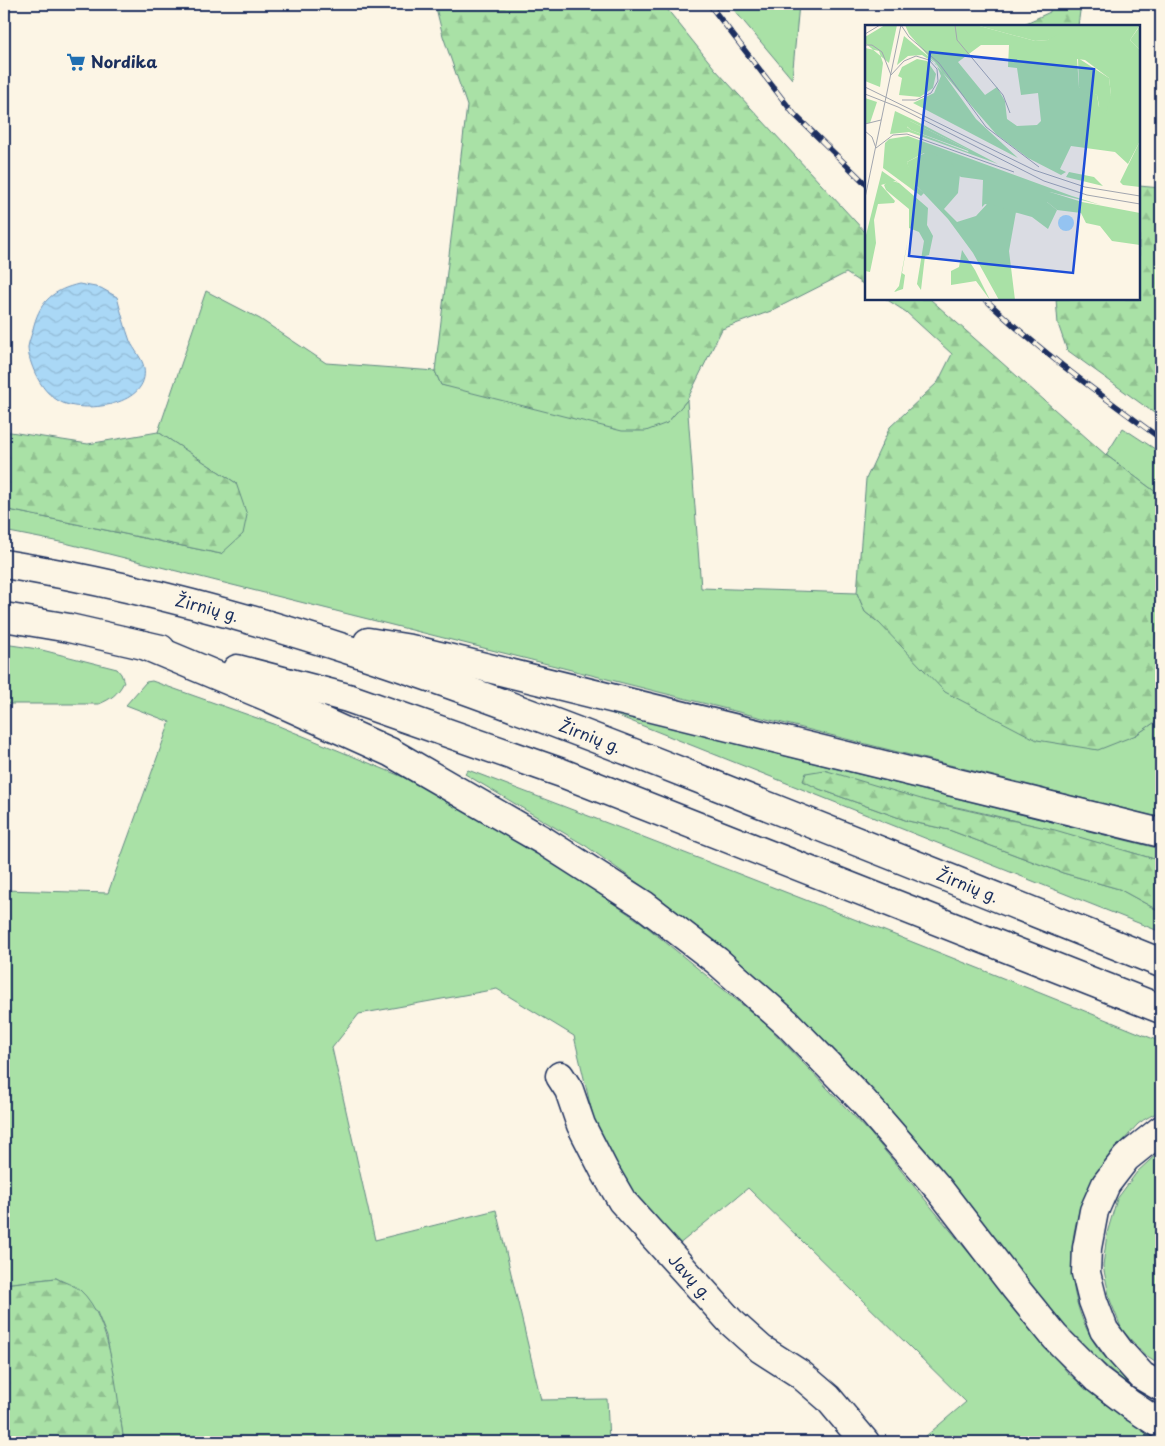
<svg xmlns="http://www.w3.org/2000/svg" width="1165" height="1446" font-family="'Playpen Sans',sans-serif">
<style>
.green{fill:#a9e1a6;stroke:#628882}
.forest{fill:url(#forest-firs);stroke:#628882}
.water{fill:url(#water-waves);stroke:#7194b9}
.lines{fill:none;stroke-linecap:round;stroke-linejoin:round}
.minor-casing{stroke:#1b2f5e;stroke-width:31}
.trunk-casing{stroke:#1b2f5e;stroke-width:31}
.minor{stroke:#fcf5e5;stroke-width:28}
.trunk{stroke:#fcf5e5;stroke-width:28}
.rail-casing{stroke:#1b2f5e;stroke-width:5.5}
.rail{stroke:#fcf5e5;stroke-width:4;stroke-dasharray:11;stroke-linecap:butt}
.labels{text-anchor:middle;stroke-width:4.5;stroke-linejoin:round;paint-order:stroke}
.poi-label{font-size:16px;font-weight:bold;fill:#1b2f5e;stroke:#fcf5e5;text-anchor:start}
.street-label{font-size:16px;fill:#1b2f5e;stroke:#fcf5e5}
.inset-road{fill:none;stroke:#a2a6af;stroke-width:1}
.view{fill:#1d4ed8;fill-opacity:0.15;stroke:#1d4ed8;stroke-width:2.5}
.inset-edge{fill:none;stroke:#1b2f5e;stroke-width:2.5}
</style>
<defs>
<pattern id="forest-firs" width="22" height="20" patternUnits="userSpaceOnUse" patternTransform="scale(1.25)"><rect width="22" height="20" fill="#a9e1a6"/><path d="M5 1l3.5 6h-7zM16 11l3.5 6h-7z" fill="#91c191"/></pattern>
<pattern id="water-waves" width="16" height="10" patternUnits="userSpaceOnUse" patternTransform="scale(1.25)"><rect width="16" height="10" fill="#aad8f6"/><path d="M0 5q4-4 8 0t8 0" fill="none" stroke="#92bad5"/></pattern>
</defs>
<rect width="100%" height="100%" fill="#fcf5e5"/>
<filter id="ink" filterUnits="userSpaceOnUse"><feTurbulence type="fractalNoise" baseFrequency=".02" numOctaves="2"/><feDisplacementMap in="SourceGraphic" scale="10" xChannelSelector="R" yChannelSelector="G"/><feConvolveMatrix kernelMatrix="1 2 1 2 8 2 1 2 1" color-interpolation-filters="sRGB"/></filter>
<g filter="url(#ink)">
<!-- green -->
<g class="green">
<polygon points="729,4 799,4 792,79"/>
<polygon points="206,291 260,319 326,363 435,371 441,385 667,423 687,400 701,588 857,593 865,612 879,623 1136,735 1161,718 1161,818 65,543 4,531 4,509 221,554 236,483 158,432"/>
<polygon points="1123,428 1161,453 1161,496 1106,455"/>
<path d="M4,644L38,649L117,669L121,674L124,682C118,694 111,699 99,704H4Z"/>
<polygon points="152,681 274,724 403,777 526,844 642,923 766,1024 871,1134 1068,1373 1101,1401 1161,1442 919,1442 966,1402 748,1188 672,1250 603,1159 574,1036 497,989 359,1014 332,1048 375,1240 496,1210 541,1400 607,1399 609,1442 124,1442 107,1337 97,1312 79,1290 56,1278 4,1284 4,890 108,893 170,722 126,705 146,682"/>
<path d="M608,712L1161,849V861C1085,839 1009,817 932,802C889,793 846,787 803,780L819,789L908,821L949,830L1063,873L1119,889L1161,912V932Z"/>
<path d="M468,770C700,858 931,948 1161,1042V1110C1154,1115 1145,1118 1138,1124C1133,1129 1128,1136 1123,1141C1109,1157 1094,1174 1086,1194C1064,1242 1067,1303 1097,1347C1112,1370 1140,1385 1161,1400V1405L1123,1380L1086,1349L1057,1318L937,1163L865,1081L793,1008L728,951L663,901L586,846L465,774Z"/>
<polygon points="1161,1150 1161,1366 1146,1356 1122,1330 1110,1300 1103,1266 1107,1233 1117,1199 1137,1172"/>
</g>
<!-- forest -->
<g class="forest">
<polygon points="435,4 663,4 715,69 866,233 866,286 846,273 771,311 722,329 687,400 667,423 646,431 622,431 441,385 435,371 467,106 443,36"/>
<polygon points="1050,4 1081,4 1078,26 1023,26 1024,24 1050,12"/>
<polygon points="1139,186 1161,188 1161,418 1067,350 1058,324 1056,299 1139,299"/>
<polygon points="886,299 930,299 1106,455 1161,496 1161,718 1136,735 1098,750 1037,740 945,692 879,623 865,612 857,593 866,479 890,427 938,382 952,354 906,312"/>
<polygon points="4,431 88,444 158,432 236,483 247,515 243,534 221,554 4,509"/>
<polygon points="824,770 931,802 1055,830 1161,861 1161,912 1119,889 1063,873 949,830 908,821 819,789 803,781 806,773"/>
<path d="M56,1278C63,1282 74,1285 80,1290C113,1319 117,1400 124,1442H4V1284Z"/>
</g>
<!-- water -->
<path class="water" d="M79,284L101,288L117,297C121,312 125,327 130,341C134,350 143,359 144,368C150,405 87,413 63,403C49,397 41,386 35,373C32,366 28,356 28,347C29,340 33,332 34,325C41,300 54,290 79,284Z"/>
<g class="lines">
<!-- minor casing -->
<g class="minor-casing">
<g id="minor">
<path id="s1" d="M560,1076L569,1090L581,1125L604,1170L622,1201L731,1322L761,1349L800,1374L828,1398L865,1442"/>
</g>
</g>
<!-- trunk casing -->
<g class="trunk-casing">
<g id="trunk">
<path id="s2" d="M4,564C241,602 469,688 692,776C848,838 1005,900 1161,963"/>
<polyline points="4,617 69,628 161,649"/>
<polyline points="368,642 411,649 1161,833"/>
<polyline points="144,645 268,697 390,752 544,841 644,905 717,961 787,1023 863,1101 939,1189 1016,1289 1055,1337 1097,1379 1131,1405 1161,1425"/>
<polyline points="237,669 348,698 562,773 1161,1009"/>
<polyline points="1161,1130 1126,1158 1106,1184 1094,1211 1087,1248 1086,1273 1093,1301 1104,1330 1121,1353 1142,1376 1161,1387"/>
</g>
</g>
<!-- minor -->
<use href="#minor" class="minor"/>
<!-- trunk -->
<use href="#trunk" class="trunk"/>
<!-- rail casing -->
<g class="rail-casing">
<g id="rail">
<polyline points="709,4 794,114 866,184"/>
<path d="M985,299C1039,351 1101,395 1161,439"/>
</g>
</g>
<!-- rail -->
<use href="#rail" class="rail"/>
</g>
</g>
<!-- icons -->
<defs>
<g id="supermarket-bare" transform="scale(1.5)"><path d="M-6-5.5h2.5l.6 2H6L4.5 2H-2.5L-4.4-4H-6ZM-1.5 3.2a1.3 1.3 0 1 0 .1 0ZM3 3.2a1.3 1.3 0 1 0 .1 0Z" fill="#1f6fb2" stroke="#fcf5e5" stroke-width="2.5" paint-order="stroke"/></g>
</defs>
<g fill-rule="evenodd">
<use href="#supermarket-bare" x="76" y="62"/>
</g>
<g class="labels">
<!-- poi labels -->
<g class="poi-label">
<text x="91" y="68">Nordika</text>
</g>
<!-- street labels -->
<g class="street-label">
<text dy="6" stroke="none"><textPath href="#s2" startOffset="208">Žirnių g.</textPath></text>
<text dy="6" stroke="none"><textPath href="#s2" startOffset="612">Žirnių g.</textPath></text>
<text dy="6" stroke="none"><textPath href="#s2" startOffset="1018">Žirnių g.</textPath></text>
<text dy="6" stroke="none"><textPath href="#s1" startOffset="242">Javų g.</textPath></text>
</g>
</g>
<!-- overview -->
<g transform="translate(865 25)">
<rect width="275" height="275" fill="#fcf5e5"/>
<path d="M20,0H32L24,38L0,18V12ZM40,0H111L170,16L183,15L197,0H275L265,15L275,25V116L263,139L250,127L206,121L195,144L201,147L196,150L163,133L131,109L44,9ZM116,20H144L143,42L152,43L156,70L173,68L176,96L172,100L152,101L142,94L140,76L132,62L120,70L93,37ZM212,34L220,35L244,53L246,70L234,82L232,70L214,62ZM39,11L70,37L111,94L153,133L48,78L69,68L76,51L71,39L57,30L43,31L32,40ZM0,23L14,26L18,38L15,62L0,56ZM52,34L62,36L71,49L68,63L55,72L34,70L37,53L33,51L37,42ZM0,73L12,77L5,98H0ZM30,86L51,96L133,139L44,107L25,109ZM45,96L104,125L103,127L46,105L42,102ZM43,111L207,171L236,180L185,167L182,177L192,185L183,204L167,192L120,179L117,182L118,155L96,152L59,128L42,137L51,161L59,168L56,171L18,143L20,118L24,114ZM17,146L34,158L30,156L16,160L30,176L29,178L13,179L9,195L11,218L5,247L0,246V214ZM204,147L229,152L238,161L201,152ZM43,214L37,248L40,250L38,264L29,267L34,261ZM97,225L110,245L125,275L111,256L86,260V246L94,242Z" fill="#a9e1a6" fill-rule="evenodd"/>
<path d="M111,0H197L199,6L183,15L170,16ZM275,1V25L265,15ZM213,33L244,53L246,70L241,89L235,86L232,70L219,67L214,62ZM35,91L104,125L106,127L46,105L37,97ZM275,116V162L258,160L255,157ZM64,126L85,137L95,149L93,168L79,184L92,197L111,191L123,178L151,187L144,226L150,275H134L108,228L83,194L47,156L42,137ZM24,155L34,158L63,183L62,200L68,211L64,230L60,231L56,265L52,259L59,216L54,207L44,203V184L21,165L19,160ZM185,167L217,177L275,188V220L247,216L235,201L221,198L216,188L192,185L182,177L181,169Z" fill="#a9e1a6"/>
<path d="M193 198a8 8 0 1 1 16 0a8 8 0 1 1-16 0Z" fill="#aad8f6"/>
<path class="inset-road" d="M36,0L44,12L74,38L121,102L174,142M90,0L92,15L138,70L145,88M0,9L15,0M0,20H7L17,27L26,50M26,50L39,36L51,31L64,35L72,44L73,56L66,68L51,75H37M0,62L169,145L220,162L275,171M0,69L33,82L179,156L222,170L275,179M0,99L16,95M0,106L7,112L11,123L28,110L42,109L149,147M0,173L36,0"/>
<path class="view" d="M65,27L229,44L208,248L44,231Z"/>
<rect width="275" height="275" class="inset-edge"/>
</g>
<!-- margin -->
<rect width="1165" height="1446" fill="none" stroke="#fcf5e5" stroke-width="20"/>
<rect x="10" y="10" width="1145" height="1426" fill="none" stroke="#1b2f5e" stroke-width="2" filter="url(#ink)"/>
</svg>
